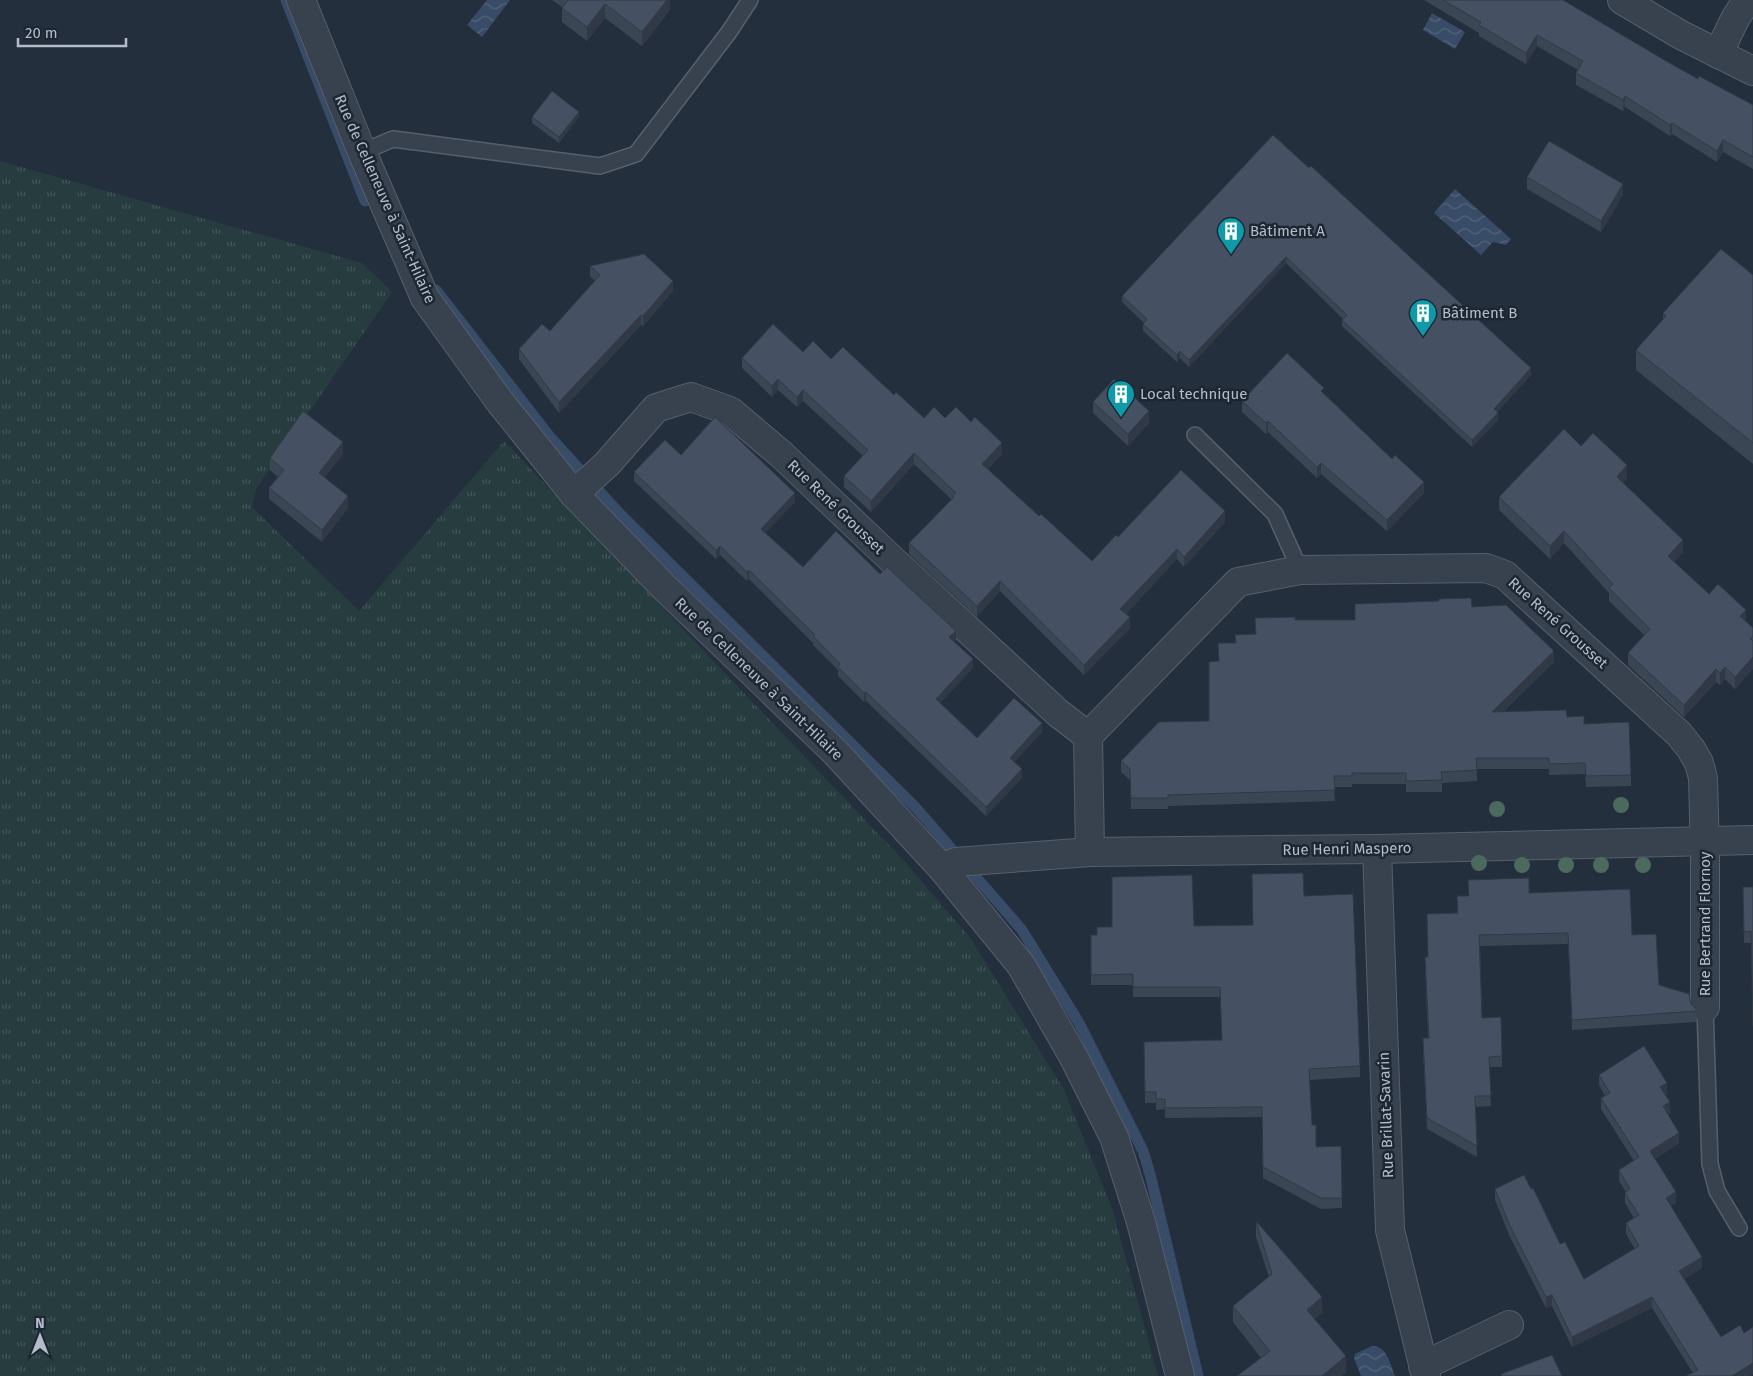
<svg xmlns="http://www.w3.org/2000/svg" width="1753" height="1376" font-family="'Fira Sans',sans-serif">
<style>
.grass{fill:url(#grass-tufts)}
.water{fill:url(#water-waves)}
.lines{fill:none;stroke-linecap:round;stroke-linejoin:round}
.stream{stroke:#394c67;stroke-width:11}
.service-casing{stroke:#565f6c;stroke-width:18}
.minor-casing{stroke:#565f6c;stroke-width:30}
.service{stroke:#38414e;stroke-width:15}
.minor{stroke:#38414e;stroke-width:28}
.tree{fill:#4b6a5d}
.wall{fill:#3b4654}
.shaded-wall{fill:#303945}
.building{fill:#455162;stroke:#303945}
.labels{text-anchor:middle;stroke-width:5;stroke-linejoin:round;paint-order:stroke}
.street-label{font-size:15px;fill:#b4bcc9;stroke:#1d2633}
.poi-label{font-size:15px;fill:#b4bcc9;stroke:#1d2633;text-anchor:start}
</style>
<defs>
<pattern id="grass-tufts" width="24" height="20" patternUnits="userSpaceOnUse" patternTransform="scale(1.25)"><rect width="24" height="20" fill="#263c3f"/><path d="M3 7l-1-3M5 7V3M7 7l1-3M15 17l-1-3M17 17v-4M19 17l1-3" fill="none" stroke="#435659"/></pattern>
<pattern id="water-waves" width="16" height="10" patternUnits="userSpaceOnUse" patternTransform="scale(1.25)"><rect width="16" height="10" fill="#394c67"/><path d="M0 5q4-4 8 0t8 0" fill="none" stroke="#53647b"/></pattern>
</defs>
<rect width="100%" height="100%" fill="#242f3e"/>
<!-- grass -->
<polygon class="grass" points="0,161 362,263 392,292 256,489 252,507 359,611 504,441 905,862 971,939 1064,1090 1112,1208 1158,1376 0,1376"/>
<!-- water -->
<g class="water">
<polygon points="487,0 510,0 482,37 467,25"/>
<polygon points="1432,13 1465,32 1455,49 1423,30"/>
<polygon points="1455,189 1511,239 1506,245 1493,242 1481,255 1434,213"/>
<path d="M1372,1346C1387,1346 1390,1364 1395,1376H1361L1354,1358L1355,1354Z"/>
</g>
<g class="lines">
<!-- stream -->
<g class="stream">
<polyline points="286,0 365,201"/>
<polyline points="436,290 550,437 619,513 916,808 1022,930 1079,1023 1143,1151 1150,1174 1198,1376"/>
</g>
<!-- service casing -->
<g class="service-casing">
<g id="service">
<polyline points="362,152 393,139 600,166 636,154 729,32 750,0"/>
<polyline points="1195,435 1275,514 1300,570"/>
<polyline points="1705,1007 1710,1164 1717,1191 1739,1228"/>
</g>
</g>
<!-- minor casing -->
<g class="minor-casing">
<g id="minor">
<polyline points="301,0 362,152 425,298 500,402 574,494 663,586 835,752 942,868 1021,965 1072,1054 1114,1137 1141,1222 1180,1376"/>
<polyline points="1622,0 1681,35 1753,71"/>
<polyline points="1718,54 1735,19 1747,0"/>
<polyline points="574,494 607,464 656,408 691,397 730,411 782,455 887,555 1058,713 1088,736"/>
<polyline points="1377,849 1390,1230 1426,1376"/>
<polyline points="1090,852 1088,736 1238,582 1300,570 1486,568 1505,575 1679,734 1691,749 1699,763 1703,778 1705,854 1705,1007"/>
<polyline points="942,868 956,862 1090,852 1377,849 1753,840"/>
<polyline points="1423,1366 1509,1325"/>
</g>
</g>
<!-- service -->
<use href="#service" class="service"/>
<!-- minor -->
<use href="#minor" class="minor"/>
</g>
<!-- trees -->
<g class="tree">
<circle cx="1621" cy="805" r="8"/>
<circle cx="1497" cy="809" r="8"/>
<circle cx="1479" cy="863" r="8"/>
<circle cx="1522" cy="865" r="8"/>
<circle cx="1566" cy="865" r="8"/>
<circle cx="1601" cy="865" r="8"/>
<circle cx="1643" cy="865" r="8"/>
</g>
<!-- wall -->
<g class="wall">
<polygon points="552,0 670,0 670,10 642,46 605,18 587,41 562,22 562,7"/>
<polygon points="1424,0 1563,0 1666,61 1698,79 1753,105 1753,169 1723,152 1717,162 1672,134 1670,136 1625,107 1623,111 1576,85 1576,73 1578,70 1537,46 1526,64 1479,36 1479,33"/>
<polygon points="532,117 579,117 559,143 532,123"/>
<polygon points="1273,135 1531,375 1497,412 1498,420 1472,447 1342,326 1342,320 1343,319 1286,263 1189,367 1180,358 1177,362 1143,331 1143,324 1144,323 1122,302 1122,296"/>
<polygon points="1527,177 1623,195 1601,232 1527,189"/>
<polygon points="590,266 673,291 643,326 641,325 559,413 519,359 519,349 550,331 595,281 590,277"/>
<polygon points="1753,275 1753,464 1636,370 1636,350 1663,320 1663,313"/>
<polygon points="803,352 831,359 894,395 924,418 945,418 1002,454 988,469 1039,516 1092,561 1118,537 1225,522 1184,567 1177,559 1126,614 1130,628 1084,675 1000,591 977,617 909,554 909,543 952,500 914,464 871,512 844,487 844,476 863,456 803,401 797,407 778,390 772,397 742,368 742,358"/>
<polygon points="1324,394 1424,493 1387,531 1321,474 1317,478 1268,432 1266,434 1242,412 1242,401"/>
<polygon points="1093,402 1149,423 1128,446 1093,413"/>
<polygon points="1581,446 1627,478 1623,482 1683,552 1674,562 1709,594 1746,621 1753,628 1753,669 1735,689 1725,679 1720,685 1716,682 1684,717 1628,665 1628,653 1644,635 1609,601 1609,593 1564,543 1550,559 1499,510 1499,497"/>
<polygon points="343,454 325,477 348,508 322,542 269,499 269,488 278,477 270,470 270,458"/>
<polygon points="681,455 795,502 765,533 803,567 880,574 956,640 954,642 973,668 940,703 977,738 1042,732 1014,762 1022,778 986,816 866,701 864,702 838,676 838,670 813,645 813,643 749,579 747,581 720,555 716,559 634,481 634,472"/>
<polygon points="1472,607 1554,662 1503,712 1567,717 1584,724 1631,775 1631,786 1586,787 1585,774 1549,775 1549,769 1477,769 1477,781 1442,783 1442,792 1406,792 1406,784 1352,784 1352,787 1334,787 1335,801 1168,806 1168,809 1131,809 1130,780 1121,772 1121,761 1209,721 1219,661 1218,643 1235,643 1235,635 1256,634 1255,618 1295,620 1355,620"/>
<polygon points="1743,887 1753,887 1751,943 1744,943"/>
<polygon points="1529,893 1632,935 1659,985 1691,1004 1696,1009 1696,1022 1572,1030 1568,944 1480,946 1482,1018 1502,1056 1502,1067 1489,1067 1491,1106 1475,1107 1477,1157 1427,1129 1423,1049 1423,1038 1428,1038 1425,967 1425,957 1428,957 1427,914 1457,913 1457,896 1468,896"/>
<polygon points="1304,896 1360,1066 1360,1077 1309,1080 1312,1125 1316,1147 1341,1146 1342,1208 1321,1209 1263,1178 1262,1117 1165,1118 1165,1109 1156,1110 1156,1103 1145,1103 1144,1042 1222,1040 1220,997 1133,997 1133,985 1091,985 1091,935 1097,935 1097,927 1253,925"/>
<polygon points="1599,1075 1667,1094 1665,1095 1670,1113 1668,1114 1679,1143 1655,1159 1676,1203 1670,1206 1702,1268 1684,1279 1721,1337 1744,1333 1753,1327 1753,1374 1749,1376 1693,1373 1652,1308 1572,1347 1552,1306 1546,1308 1510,1237 1495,1200 1495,1189 1531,1189 1560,1244 1584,1279 1635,1249 1626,1234 1626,1223 1634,1218 1625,1203 1625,1193 1626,1192 1619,1181 1619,1170 1634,1161 1601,1109 1601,1098 1605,1096 1599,1085"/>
<polygon points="1256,1221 1322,1313 1315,1319 1346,1373 1261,1358 1233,1322 1233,1306 1269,1277 1256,1237"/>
</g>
<!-- shaded-wall -->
<g class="shaded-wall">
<polygon points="667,0 670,0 670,10 642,46 642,32"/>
<polygon points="605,4 605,18 587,41 587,27"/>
<polygon points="1537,35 1537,46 1526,64 1526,53"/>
<polygon points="1625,96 1625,107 1623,111 1623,100"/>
<polygon points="579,112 579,117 559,143 559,137"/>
<polygon points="1672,123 1672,134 1670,136 1670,125"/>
<polygon points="1723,140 1723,152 1717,162 1717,151"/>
<polygon points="1623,184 1623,195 1601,232 1601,221"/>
<polygon points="1286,257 1286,263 1189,367 1189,360"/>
<polygon points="673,281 673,291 643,326 643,316"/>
<polygon points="641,315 641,325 559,413 559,402"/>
<polygon points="1180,351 1180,358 1177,362 1177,355"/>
<polygon points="1531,368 1531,375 1494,415 1494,409"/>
<polygon points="778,379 778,390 772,397 772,386"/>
<polygon points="803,390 803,401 797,407 797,397"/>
<polygon points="1149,411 1149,423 1128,446 1128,434"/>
<polygon points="1498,413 1498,420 1472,447 1472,440"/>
<polygon points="1268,421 1268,432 1266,434 1266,423"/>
<polygon points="343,442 343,454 319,484 319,473"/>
<polygon points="1002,443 1002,454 982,475 982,464"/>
<polygon points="914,453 914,464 871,512 871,501"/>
<polygon points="1321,463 1321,474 1317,478 1317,467"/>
<polygon points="1627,465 1627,478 1617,489 1617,477"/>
<polygon points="1424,482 1424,493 1387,531 1387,520"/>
<polygon points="795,493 795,502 761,538 761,529"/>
<polygon points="348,496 348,508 322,542 322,530"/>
<polygon points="1225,511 1225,522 1184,567 1184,557"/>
<polygon points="1564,531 1564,543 1550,559 1550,546"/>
<polygon points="1683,540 1683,552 1668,569 1668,556"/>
<polygon points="720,546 720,555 716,559 716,550"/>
<polygon points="1177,549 1177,559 1120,620 1120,609"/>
<polygon points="749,570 749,579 747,581 747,572"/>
<polygon points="1000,581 1000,591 977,617 977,606"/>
<polygon points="1746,610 1746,623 1740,616"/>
<polygon points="1130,617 1130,628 1084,675 1084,665"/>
<polygon points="956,631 956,640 949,646 949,637"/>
<polygon points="1554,651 1554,662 1492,723 1492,712"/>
<polygon points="1753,657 1753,669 1735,689 1735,677"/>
<polygon points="973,659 973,668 936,708 936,699"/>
<polygon points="1725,667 1725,679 1720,685 1720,673"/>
<polygon points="1716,669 1716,682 1684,717 1684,705"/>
<polygon points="866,692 866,701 864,702 864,693"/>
<polygon points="1042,723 1042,732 1010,767 1010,758"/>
<polygon points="1022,769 1022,778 986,816 986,807"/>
<polygon points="1667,1083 1667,1094 1660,1098 1660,1087"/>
<polygon points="1670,1102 1670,1113 1663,1117 1663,1106"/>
<polygon points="1679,1133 1679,1143 1650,1162 1650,1151"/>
<polygon points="1676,1192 1676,1203 1666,1209 1666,1198"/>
<polygon points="1702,1257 1702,1268 1679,1282 1679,1271"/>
<polygon points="1552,1295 1552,1306 1546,1308 1546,1297"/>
<polygon points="1322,1297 1322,1313 1307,1326 1307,1310"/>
<polygon points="1652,1297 1652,1308 1572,1347 1572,1337"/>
<polygon points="1346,1356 1346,1373 1342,1376 1322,1376"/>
<polygon points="1753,1363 1753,1374 1749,1376 1732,1376"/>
</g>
<!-- building -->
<g class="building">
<polygon points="568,0 667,0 642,32 605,4 587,27 562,8"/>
<polygon points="1443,0 1563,0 1666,61 1698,79 1699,76 1753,105 1753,157 1723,140 1717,151 1672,123 1670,125 1625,96 1623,100 1576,73 1583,61 1537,35 1526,53 1479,25 1481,22"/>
<polygon points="552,91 579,112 559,137 532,117"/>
<polygon points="1273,135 1309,168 1311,166 1531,368 1494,409 1498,413 1472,440 1342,320 1347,315 1286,257 1189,360 1180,351 1177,355 1143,324 1147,319 1122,296"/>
<polygon points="1549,141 1623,184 1601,221 1527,177"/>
<polygon points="1721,249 1753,275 1753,443 1636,350 1666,316 1663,313"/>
<polygon points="644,254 673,281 643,316 641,315 559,402 519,349 542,324 550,331 600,275 590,266"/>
<polygon points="773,324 803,352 813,341 831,359 843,347 894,395 896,392 924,418 934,407 945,418 956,407 971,422 975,417 1002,443 982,464 1039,516 1041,514 1092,561 1116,535 1118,537 1181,470 1225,511 1184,557 1177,549 1120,609 1130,617 1084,665 1000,581 977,606 909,543 954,497 953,496 956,493 914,453 871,501 844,476 868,450 803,390 797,397 778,379 772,386 742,358"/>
<polygon points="1287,353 1324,388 1321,391 1392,459 1395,455 1424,482 1387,520 1321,463 1317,467 1268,421 1266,423 1242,401"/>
<polygon points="1114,379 1149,411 1128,434 1093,402"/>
<polygon points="303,411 343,442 319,473 348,496 322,530 269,488 284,470 270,458"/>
<polygon points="715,417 795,493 761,529 803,567 836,531 880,574 887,567 956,631 949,637 973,659 936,699 977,738 1014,698 1042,723 1010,758 1022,769 986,807 866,692 864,693 838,667 840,664 813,636 815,635 749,570 747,572 720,546 716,550 634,472 665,440 681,455"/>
<polygon points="1564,429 1581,446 1593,433 1627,465 1617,477 1683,540 1668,556 1709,594 1718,584 1746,610 1740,616 1753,628 1753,636 1750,639 1753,641 1753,657 1735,677 1725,667 1720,673 1716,669 1684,705 1628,653 1650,629 1609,588 1613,584 1564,531 1550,546 1499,497"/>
<polygon points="1471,598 1472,607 1506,605 1554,651 1492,712 1566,710 1567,717 1584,716 1584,724 1629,722 1631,775 1586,776 1585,763 1549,764 1549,758 1476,758 1477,770 1441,772 1442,780 1406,781 1406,773 1352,773 1352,776 1334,776 1335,790 1168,795 1168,798 1131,798 1130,769 1121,761 1159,722 1209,721 1209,662 1219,661 1218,643 1236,643 1235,635 1256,634 1255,618 1295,617 1295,620 1355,620 1355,604 1439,601 1439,599"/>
<polygon points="1303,873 1304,896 1353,894 1360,1066 1309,1069 1312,1125 1316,1125 1316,1147 1341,1146 1342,1198 1321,1198 1263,1167 1262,1107 1165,1108 1165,1099 1156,1099 1156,1092 1145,1092 1144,1042 1222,1040 1220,987 1133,987 1133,974 1091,975 1091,935 1097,935 1097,927 1112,927 1112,877 1192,875 1194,926 1253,925 1252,874"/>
<polygon points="1529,878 1529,893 1630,889 1632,935 1656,934 1659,985 1689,994 1691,1004 1696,1009 1696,1011 1572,1020 1568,933 1479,935 1482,1018 1501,1017 1502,1056 1489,1057 1491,1096 1475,1096 1477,1146 1427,1118 1423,1038 1429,1038 1425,957 1428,957 1427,914 1458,913 1457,896 1469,896 1468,880"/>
<polygon points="1743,887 1753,887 1753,1026 1751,931 1744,932"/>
<polygon points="1644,1046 1667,1083 1660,1087 1670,1102 1663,1106 1679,1133 1650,1151 1676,1192 1666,1198 1702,1257 1679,1271 1721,1337 1740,1325 1744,1333 1753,1327 1753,1363 1732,1376 1686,1376 1698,1370 1652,1297 1572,1337 1552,1295 1546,1297 1510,1226 1495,1189 1524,1175 1531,1189 1533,1188 1560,1244 1565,1242 1584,1279 1639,1246 1626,1223 1639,1215 1625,1193 1630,1189 1619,1170 1639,1157 1601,1098 1610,1093 1599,1075"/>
<polygon points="1256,1221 1322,1297 1307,1310 1346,1356 1322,1376 1237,1376 1270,1351 1233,1306 1272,1274"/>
<polygon points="1552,1355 1562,1376 1502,1376 1501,1374"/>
</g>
<!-- icons -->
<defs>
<g id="building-pin" transform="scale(1.4375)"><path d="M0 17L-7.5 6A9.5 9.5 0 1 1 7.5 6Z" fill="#0f9aa8" stroke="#1d2633"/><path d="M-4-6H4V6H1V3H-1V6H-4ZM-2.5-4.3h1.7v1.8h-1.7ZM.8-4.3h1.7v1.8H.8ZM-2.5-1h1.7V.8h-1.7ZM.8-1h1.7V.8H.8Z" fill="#fff"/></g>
</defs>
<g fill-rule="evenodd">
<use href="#building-pin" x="1231" y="231"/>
<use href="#building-pin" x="1423" y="313"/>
<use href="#building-pin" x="1121" y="394"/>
</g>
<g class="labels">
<!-- street labels -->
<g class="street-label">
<text transform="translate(385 199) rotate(66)" y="5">Rue de Celleneuve à Saint-Hilaire</text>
<text transform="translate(836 507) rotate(44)" y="5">Rue René Grousset</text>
<text transform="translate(1558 623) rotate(42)" y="5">Rue René Grousset</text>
<text transform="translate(759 679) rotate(44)" y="5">Rue de Celleneuve à Saint-Hilaire</text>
<text transform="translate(1347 849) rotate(-1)" y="5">Rue Henri Maspero</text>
<text transform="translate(1705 924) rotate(-90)" y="5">Rue Bertrand Flornoy</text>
<text transform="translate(1386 1115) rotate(-92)" y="5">Rue Brillat-Savarin</text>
</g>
<!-- poi labels -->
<g class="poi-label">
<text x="1250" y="236">Bâtiment A</text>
<text x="1442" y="318">Bâtiment B</text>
<text x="1140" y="399">Local technique</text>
</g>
</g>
<!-- north arrow -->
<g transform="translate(40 1336)" stroke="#1d2633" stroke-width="4" paint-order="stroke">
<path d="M0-4L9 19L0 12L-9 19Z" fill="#b4bcc9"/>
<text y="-8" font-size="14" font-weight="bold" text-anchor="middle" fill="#b4bcc9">N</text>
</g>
<!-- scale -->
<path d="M18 38v8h108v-8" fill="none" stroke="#b4bcc9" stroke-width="2.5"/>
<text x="25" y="38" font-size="15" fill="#b4bcc9" stroke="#1d2633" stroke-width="4" paint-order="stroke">20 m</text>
</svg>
